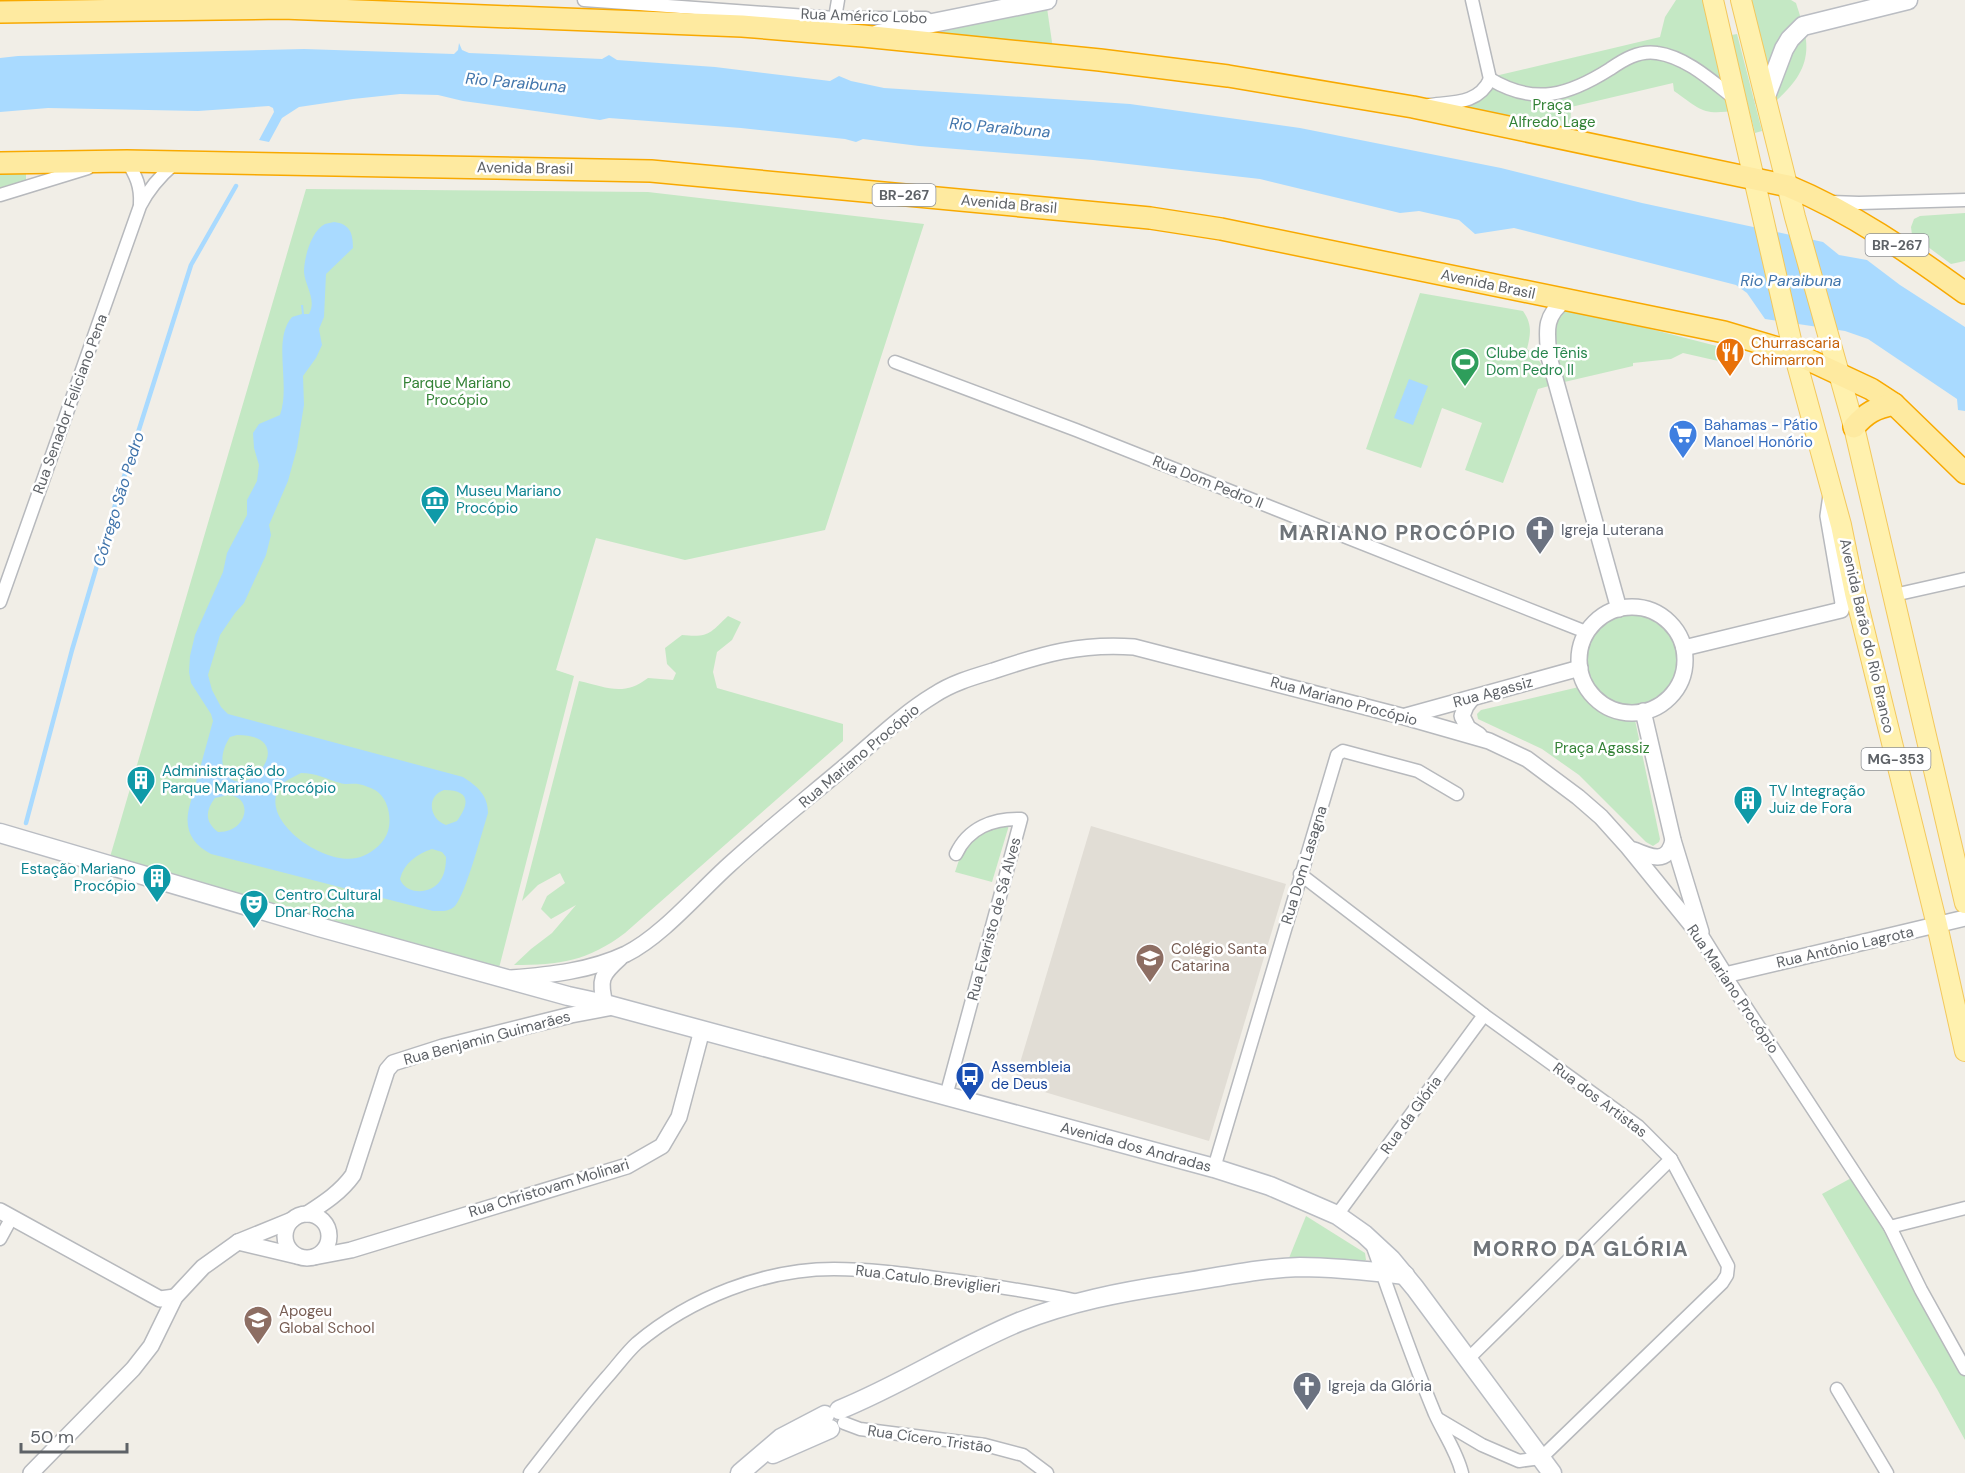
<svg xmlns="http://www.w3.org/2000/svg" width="1965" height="1473" font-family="'DM Sans',sans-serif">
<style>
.education{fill:#e1ddd5}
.green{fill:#c4e8c4}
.water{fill:#a9daff;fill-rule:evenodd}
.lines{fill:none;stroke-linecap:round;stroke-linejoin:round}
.stream{stroke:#a9daff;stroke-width:4.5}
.minor-casing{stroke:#b7b9bd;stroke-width:15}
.tertiary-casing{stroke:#b7b9bd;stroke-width:18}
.secondary-casing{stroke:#babdc3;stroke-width:21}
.primary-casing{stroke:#f3c85d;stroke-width:22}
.trunk-casing{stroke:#f8a900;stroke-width:24}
.minor{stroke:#fff;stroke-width:12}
.tertiary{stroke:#fff;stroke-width:15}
.secondary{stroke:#fff;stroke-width:18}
.primary{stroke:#fff1ae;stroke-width:20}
.trunk{stroke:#feeaa0;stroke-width:21}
.labels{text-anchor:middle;stroke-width:5;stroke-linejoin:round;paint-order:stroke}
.shield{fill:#fff;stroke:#8e9195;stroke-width:1.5}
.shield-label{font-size:14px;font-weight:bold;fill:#5e6267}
.street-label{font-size:15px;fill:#5e6267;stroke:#fff}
.park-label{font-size:15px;fill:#338236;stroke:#fff}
.food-label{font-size:15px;fill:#c56008;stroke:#fff;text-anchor:start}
.leisure-label{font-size:15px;fill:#27864d;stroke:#fff;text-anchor:start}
.shop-label{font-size:15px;fill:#366cbe;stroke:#fff;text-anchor:start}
.culture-label{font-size:15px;fill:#0d838f;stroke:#fff;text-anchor:start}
.worship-label{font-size:15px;fill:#5b616d;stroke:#fff;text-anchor:start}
.education-label{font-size:15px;fill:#785e54;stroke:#fff;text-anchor:start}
.transit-label{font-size:15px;fill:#164399;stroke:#fff;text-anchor:start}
.water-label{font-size:16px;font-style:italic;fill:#4074ab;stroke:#fff}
.district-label{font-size:21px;font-weight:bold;letter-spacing:1.5px;fill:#6f7479;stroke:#fff}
</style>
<rect width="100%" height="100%" fill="#f1eee7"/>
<!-- education -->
<polygon class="education" points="1091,826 1286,884 1209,1141 1014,1083"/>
<!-- green -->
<g class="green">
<polygon points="1676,0 1709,0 1734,95 1656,51 1566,90 1517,91 1495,76 1660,37 1665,17"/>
<polygon points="1742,0 1791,0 1796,3 1803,25 1765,96"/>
<polygon points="1047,8 1053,49 922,36"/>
<path d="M1804,29C1812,61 1799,80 1776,101L1772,85Z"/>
<polygon points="1737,34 1762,131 1755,133 1734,51 1726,36"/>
<path d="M1655,54L1708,80L1737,110C1703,116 1701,110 1674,91L1673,83L1571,107L1570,135L1422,107L1465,102L1491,81L1541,97L1626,60Z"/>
<polygon points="0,172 26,172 26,182 0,190"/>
<polygon points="306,189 648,192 924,224 825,530 685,560 596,538 556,670 574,676 499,968 110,857"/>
<polygon points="1965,213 1965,261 1951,264 1912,235 1911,227 1914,219 1920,216"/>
<path d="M1420,293L1523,311C1532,324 1531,333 1527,349C1541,358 1544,369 1549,386L1538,389L1503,483L1465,470L1482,423L1442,408L1421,468L1366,449Z"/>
<polygon points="1565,307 1740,352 1736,365 1683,353 1671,359 1633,363 1633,366 1560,383 1552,356 1553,318"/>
<path d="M1639,604C1709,619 1708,706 1637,717L1635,720L1660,839L1659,842L1653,846L1646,842L1579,775L1542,749L1478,719L1477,714L1481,710L1583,686L1592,699L1604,708C1597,700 1588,694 1584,684C1570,652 1587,615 1621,606C1627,605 1634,605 1639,604Z"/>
<path d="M728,616L741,622L732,640L717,652L713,672L717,688L843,724V741L625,933C588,961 560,965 514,965L531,949L552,933L576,905L551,919L541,909L547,896L565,883L560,873L538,885L522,901L579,681C607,687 623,697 648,678L673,680L676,673L667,664L665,648L682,635C709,638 710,633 728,616Z"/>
<polygon points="1010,822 992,882 955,872 964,845 972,836"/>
<polygon points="1855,1176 1965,1369 1965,1440 1937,1389 1822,1194"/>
<polygon points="1306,1216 1365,1253 1366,1260 1363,1262 1287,1263"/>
</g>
<!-- water -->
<g class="water">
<polygon points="459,43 462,50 469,53 602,59 609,55 617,60 715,67 830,81 839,76 851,81 884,88 1130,104 1300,128 1501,168 1642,203 1823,242 1839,255 1867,260 1900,285 1965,327 1965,411 1958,410 1957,399 1868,339 1845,331 1765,319 1747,293 1736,285 1514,228 1475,234 1459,220 1419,211 1400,213 1260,179 1093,160 919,146 863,139 856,142 845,139 741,128 609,118 600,120 463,101 438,95 400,94 353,99 299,107 282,118 269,142 259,140 274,112 273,108 269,106 198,111 48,108 0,112 0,58 18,56 304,49 454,54 458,50"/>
<path d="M334,222C350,224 353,233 353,248L326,274L324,317L319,329L322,345L316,358L303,376L304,405L297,448L288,481L269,525L271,535L266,555L244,603L235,613L220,635L208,675L212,690L221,707L228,714L463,777C477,786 488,795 488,813C482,832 466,893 455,906C449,912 441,911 433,911L211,854C192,844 184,830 189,808L213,721L211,714L191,683L189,672L190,656L195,635L223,572L227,553L247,515V500L257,481L259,465L254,448L253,433L259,424L280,415C291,384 272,340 292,317L302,314L301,305H303L304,314H309C317,300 305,286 304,272C304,258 311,231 325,224C328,223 331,223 334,222ZM237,735C306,735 240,811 224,769C220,758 224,746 230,737ZM301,773C316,773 326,779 340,783C346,785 353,783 358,784C364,785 371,788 375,790C388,798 392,817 388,831C385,842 373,852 363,856C327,872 248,814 285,782C290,778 296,776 301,773ZM444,790C470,790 470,803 457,821L446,825C429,819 426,796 444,790ZM228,795C255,797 247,833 218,832C205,822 205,811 215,798ZM432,849L442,852L446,857C446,865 445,874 440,881C430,895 406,895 400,879C404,863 417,854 432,849Z"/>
<polygon points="1409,379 1428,386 1413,425 1394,418"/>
</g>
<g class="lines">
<!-- stream -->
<polyline class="stream" points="26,823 72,650 111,518 191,265 236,186"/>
<!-- minor casing -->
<g class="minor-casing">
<g id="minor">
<polyline points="584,0 835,18 926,18"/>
<polyline points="1472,0 1490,79"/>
<polyline points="834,24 838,0"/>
<path d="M1490,79C1535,106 1569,95 1610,69C1623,60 1639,50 1657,53C1686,57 1712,81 1735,99"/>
<path d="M1429,105C1453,102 1479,104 1490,79"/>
<path d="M127,161C136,176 141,186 140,204"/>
<polyline points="0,195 88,168"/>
<polyline points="1831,202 1859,203 1965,200"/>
<polyline points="895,362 1076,430 1586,632"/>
<polyline points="1894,595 1965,579"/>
<path d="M0,602L140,206C149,188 160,176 175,163"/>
<polyline points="1300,874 1484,1015 1638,1126 1671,1159 1728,1266 1727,1275 1722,1283 1541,1458 1519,1461 1482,1445 1438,1419"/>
<polyline points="1725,975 1890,1227 1921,1290 1965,1369"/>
<path d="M946,1096L1021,819C993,818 968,828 956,854"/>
<polyline points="1214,1168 1337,755 1343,751 1418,771 1457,794"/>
<polyline points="1337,1215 1484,1015"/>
<polyline points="1890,1227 1965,1208"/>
<polyline points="0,1239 12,1217"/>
<path d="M1372,1244C1392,1301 1412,1359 1435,1414C1444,1434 1457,1452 1462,1473"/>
<polyline points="1468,1359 1671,1159"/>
<polyline points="1837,1389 1887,1473"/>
<polyline points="844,1423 860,1429 985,1445 1023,1455 1047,1473"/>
<path d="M530,1473C555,1441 580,1408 607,1377C617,1366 626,1353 637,1343C691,1298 764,1269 834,1269C874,1269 913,1275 952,1280C994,1286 1036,1292 1078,1301"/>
</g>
</g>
<!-- tertiary casing -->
<g class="tertiary-casing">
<g id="tertiary">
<path d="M1565,300C1543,317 1547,332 1549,357L1619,609"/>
<circle cx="1632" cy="660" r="53"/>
<polyline points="1684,648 1841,610 1843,603 1828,516 1831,495"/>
<polyline points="1472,698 1466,706 1462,716 1468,728 1479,735"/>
<polyline points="1643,711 1673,840 1701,932"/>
<polyline points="1406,716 1580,668"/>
<path d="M1634,850C1650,857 1668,865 1673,840"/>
<path d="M511,978C550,975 590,971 626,954C662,936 698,893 729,865C765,832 804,801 842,769C872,744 901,715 934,695C952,683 973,677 993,671C1043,654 1081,643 1134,647L1405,717L1489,741L1527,759L1578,797L1601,817L1628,847L1702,938L1725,975L1965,918"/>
<path d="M605,1004C599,979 601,975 620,958"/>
<polyline points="0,1211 160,1299 175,1297"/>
<path d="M307,1214C324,1203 341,1192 353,1175L387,1070L393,1063L443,1047L571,1015L613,1007"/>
<circle cx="307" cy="1236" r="22"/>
<polyline points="238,1242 297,1256"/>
<polyline points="314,1257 351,1250 627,1166 662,1146 679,1117 702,1030"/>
<polyline points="31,1473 133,1369 151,1346 175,1297 203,1267 238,1242 292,1220"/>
</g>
</g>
<!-- secondary casing -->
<g class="secondary-casing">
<g id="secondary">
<polyline points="878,34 1047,0"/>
<polyline points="1765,99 1784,49 1790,39 1803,26 1908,0"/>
<polyline points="0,833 319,927 568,996 605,1004 1214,1168 1270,1186 1337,1215 1364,1234 1391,1259 1415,1288 1552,1473"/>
<path d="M839,1410C901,1385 957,1348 1019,1322C1069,1302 1121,1292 1174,1284C1216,1278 1258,1268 1300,1267C1335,1267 1370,1271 1405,1275"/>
<polyline points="773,1454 830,1429"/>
<polyline points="740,1473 781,1438 825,1415"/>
</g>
</g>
<!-- primary casing -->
<g class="primary-casing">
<g id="primary">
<polyline points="1713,0 1794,353 1841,525 1855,593 1937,925 1965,1051"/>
<polyline points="1741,0 1795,217 1854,427 1965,903"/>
</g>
</g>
<!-- trunk casing -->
<g class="trunk-casing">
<g id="trunk">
<path d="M0,12L283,8L742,26L863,36L1100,60L1228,76L1413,107L1788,186C1853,213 1908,252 1965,293"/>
<polyline points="0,163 127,161 651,171 1150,218 1221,229 1724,332 1794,353 1871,389 1894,404 1965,473"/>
<path d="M1854,427C1866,413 1875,408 1894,404"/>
</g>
</g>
<!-- minor -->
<use href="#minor" class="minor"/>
<!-- tertiary -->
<use href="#tertiary" class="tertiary"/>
<!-- secondary -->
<use href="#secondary" class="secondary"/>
<!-- primary -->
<use href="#primary" class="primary"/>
<!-- trunk -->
<use href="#trunk" class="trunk"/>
</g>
<!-- icons -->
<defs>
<g id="restaurant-pin" transform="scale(1.5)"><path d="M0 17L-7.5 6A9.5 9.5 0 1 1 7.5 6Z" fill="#e8710a" stroke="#fff"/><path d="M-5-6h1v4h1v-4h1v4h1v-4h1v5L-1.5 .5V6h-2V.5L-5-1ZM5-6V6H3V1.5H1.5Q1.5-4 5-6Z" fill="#fff"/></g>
<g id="stadium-pin" transform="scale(1.5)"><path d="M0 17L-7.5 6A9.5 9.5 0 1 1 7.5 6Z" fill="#2e9e5b" stroke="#fff"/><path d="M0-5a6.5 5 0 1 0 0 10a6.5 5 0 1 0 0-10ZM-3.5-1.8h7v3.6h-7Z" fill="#fff"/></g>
<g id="supermarket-pin" transform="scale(1.5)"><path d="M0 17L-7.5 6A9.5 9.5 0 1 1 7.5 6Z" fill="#3f7fe0" stroke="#fff"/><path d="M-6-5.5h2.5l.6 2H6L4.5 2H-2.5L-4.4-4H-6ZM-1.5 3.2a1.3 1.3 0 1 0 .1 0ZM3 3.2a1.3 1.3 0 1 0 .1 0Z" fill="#fff"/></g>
<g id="museum-pin" transform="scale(1.5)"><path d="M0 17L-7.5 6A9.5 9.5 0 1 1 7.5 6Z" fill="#0f9aa8" stroke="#fff"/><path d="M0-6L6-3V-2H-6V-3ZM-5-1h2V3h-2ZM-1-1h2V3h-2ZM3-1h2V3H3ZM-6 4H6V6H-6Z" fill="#fff"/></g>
<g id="church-pin" transform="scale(1.5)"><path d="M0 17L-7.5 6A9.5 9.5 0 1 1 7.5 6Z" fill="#6b7280" stroke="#fff"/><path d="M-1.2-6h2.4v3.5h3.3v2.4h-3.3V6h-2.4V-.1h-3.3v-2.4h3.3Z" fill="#fff"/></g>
<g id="building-pin" transform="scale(1.5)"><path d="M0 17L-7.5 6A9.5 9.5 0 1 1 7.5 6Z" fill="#0f9aa8" stroke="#fff"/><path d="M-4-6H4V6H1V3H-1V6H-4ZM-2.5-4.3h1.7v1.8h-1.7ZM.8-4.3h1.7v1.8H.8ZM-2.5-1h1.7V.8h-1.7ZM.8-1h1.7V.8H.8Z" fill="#fff"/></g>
<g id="theatre-pin" transform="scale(1.5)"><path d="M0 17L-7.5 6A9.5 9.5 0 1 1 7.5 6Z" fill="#0f9aa8" stroke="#fff"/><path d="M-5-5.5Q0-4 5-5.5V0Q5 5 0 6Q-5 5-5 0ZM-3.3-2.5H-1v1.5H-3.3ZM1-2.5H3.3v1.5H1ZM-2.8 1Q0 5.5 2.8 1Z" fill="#fff"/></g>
<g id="school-pin" transform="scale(1.5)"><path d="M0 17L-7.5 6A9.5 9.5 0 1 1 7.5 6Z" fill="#8d6e63" stroke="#fff"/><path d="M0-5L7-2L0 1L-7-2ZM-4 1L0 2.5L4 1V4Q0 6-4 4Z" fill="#fff"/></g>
<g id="bus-pin" transform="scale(1.5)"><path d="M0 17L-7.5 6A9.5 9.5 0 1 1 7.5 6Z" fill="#1a4fb4" stroke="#fff"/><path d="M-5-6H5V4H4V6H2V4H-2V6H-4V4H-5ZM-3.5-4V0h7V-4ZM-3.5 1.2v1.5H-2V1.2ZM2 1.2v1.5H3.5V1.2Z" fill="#fff"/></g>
</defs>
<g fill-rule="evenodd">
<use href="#restaurant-pin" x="1730" y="352"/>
<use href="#stadium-pin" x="1465" y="362"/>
<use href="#supermarket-pin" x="1683" y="434"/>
<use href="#museum-pin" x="435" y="500"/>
<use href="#church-pin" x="1540" y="530"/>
<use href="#building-pin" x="141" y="780"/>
<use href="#building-pin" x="1748" y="800"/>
<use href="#building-pin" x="157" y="878"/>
<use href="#theatre-pin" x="254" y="904"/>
<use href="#school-pin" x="1150" y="958"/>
<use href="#bus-pin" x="970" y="1076"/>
<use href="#school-pin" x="258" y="1320"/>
<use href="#church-pin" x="1307" y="1386"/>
</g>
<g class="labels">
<!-- shield labels -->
<g class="shield">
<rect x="872.5" y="184" width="63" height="22" rx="4.5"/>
<rect x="1865.5" y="234" width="63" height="22" rx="4.5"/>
<rect x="1861.5" y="748" width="69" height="22" rx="4.5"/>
</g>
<g class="shield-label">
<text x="904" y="200">BR-267</text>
<text x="1897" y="250">BR-267</text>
<text x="1896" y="764">MG-353</text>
</g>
<!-- street labels -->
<g class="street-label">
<text transform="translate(864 16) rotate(2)" y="5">Rua Américo Lobo</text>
<text transform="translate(525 168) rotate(1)" y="5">Avenida Brasil</text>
<text transform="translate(1009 204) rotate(5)" y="5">Avenida Brasil</text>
<text transform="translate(1488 284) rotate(12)" y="5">Avenida Brasil</text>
<text transform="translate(70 404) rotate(-70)" y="5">Rua Senador Feliciano Pena</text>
<text transform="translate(1208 482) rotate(22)" y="5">Rua Dom Pedro II</text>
<text transform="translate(1867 636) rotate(77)" y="5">Avenida Barão do Rio Branco</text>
<text transform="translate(1493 692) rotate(-15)" y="5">Rua Agassiz</text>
<text transform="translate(1344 701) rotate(15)" y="5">Rua Mariano Procópio</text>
<text transform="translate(859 756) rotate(-40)" y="5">Rua Mariano Procópio</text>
<text transform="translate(1304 865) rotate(-73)" y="5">Rua Dom Lasagna</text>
<text transform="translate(994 919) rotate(-75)" y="5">Rua Evaristo de Sá Alves</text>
<text transform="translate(1845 947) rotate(-13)" y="5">Rua Antônio Lagrota</text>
<text transform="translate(1733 989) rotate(56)" y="5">Rua Mariano Procópio</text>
<text transform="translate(487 1038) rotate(-15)" y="5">Rua Benjamin Guimarães</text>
<text transform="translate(1600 1100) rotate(37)" y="5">Rua dos Artistas</text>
<text transform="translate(1411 1115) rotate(-54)" y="5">Rua da Glória</text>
<text transform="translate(1136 1147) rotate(15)" y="5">Avenida dos Andradas</text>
<text transform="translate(549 1188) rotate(-17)" y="5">Rua Christovam Molinari</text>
<text transform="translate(928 1279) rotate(7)" y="5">Rua Catulo Breviglieri</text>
<text transform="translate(930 1439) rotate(8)" y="5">Rua Cícero Tristão</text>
</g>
<!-- park labels -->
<g class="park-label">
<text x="1552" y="110">Praça<tspan x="1552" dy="17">Alfredo Lage</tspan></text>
<text x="457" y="388">Parque Mariano<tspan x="457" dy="17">Procópio</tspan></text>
<text x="1602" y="753">Praça Agassiz</text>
</g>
<!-- food labels -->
<g class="food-label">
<text x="1751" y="348">Churrascaria<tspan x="1751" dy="17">Chimarron</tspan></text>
</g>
<!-- leisure labels -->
<g class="leisure-label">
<text x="1486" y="358">Clube de Tênis<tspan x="1486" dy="17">Dom Pedro II</tspan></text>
</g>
<!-- shop labels -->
<g class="shop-label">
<text x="1704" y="430">Bahamas - Pátio<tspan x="1704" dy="17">Manoel Honório</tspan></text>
</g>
<!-- culture labels -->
<g class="culture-label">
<text x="456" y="496">Museu Mariano<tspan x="456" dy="17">Procópio</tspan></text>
<text x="162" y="776">Administração do<tspan x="162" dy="17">Parque Mariano Procópio</tspan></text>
<text x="1769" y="796">TV Integração<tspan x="1769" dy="17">Juiz de Fora</tspan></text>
<text x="136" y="874" text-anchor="end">Estação Mariano<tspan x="136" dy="17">Procópio</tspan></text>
<text x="275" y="900">Centro Cultural<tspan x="275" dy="17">Dnar Rocha</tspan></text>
</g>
<!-- worship labels -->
<g class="worship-label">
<text x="1561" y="535">Igreja Luterana</text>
<text x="1328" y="1391">Igreja da Glória</text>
</g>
<!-- education labels -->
<g class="education-label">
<text x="1171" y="954">Colégio Santa<tspan x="1171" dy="17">Catarina</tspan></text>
<text x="279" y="1316">Apogeu<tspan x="279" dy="17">Global School</tspan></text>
</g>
<!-- transit labels -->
<g class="transit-label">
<text x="991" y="1072">Assembleia<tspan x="991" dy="17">de Deus</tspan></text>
</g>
<!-- water labels -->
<g class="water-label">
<text transform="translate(516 82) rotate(5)" y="6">Rio Paraibuna</text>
<text transform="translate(1000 127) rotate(5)" y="6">Rio Paraibuna</text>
<text x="1791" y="286">Rio Paraibuna</text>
<text transform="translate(118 499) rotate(-73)" y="6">Córrego São Pedro</text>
</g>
<!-- district labels -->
<g class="district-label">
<text x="1398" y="540">MARIANO PROCÓPIO</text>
<text x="1581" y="1256">MORRO DA GLÓRIA</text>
</g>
</g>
<!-- scale -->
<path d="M21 1443v9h106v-9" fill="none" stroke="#5e6267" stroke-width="3"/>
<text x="30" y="1443" font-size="18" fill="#5e6267" stroke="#ffffff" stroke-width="4.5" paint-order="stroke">50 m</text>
</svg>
